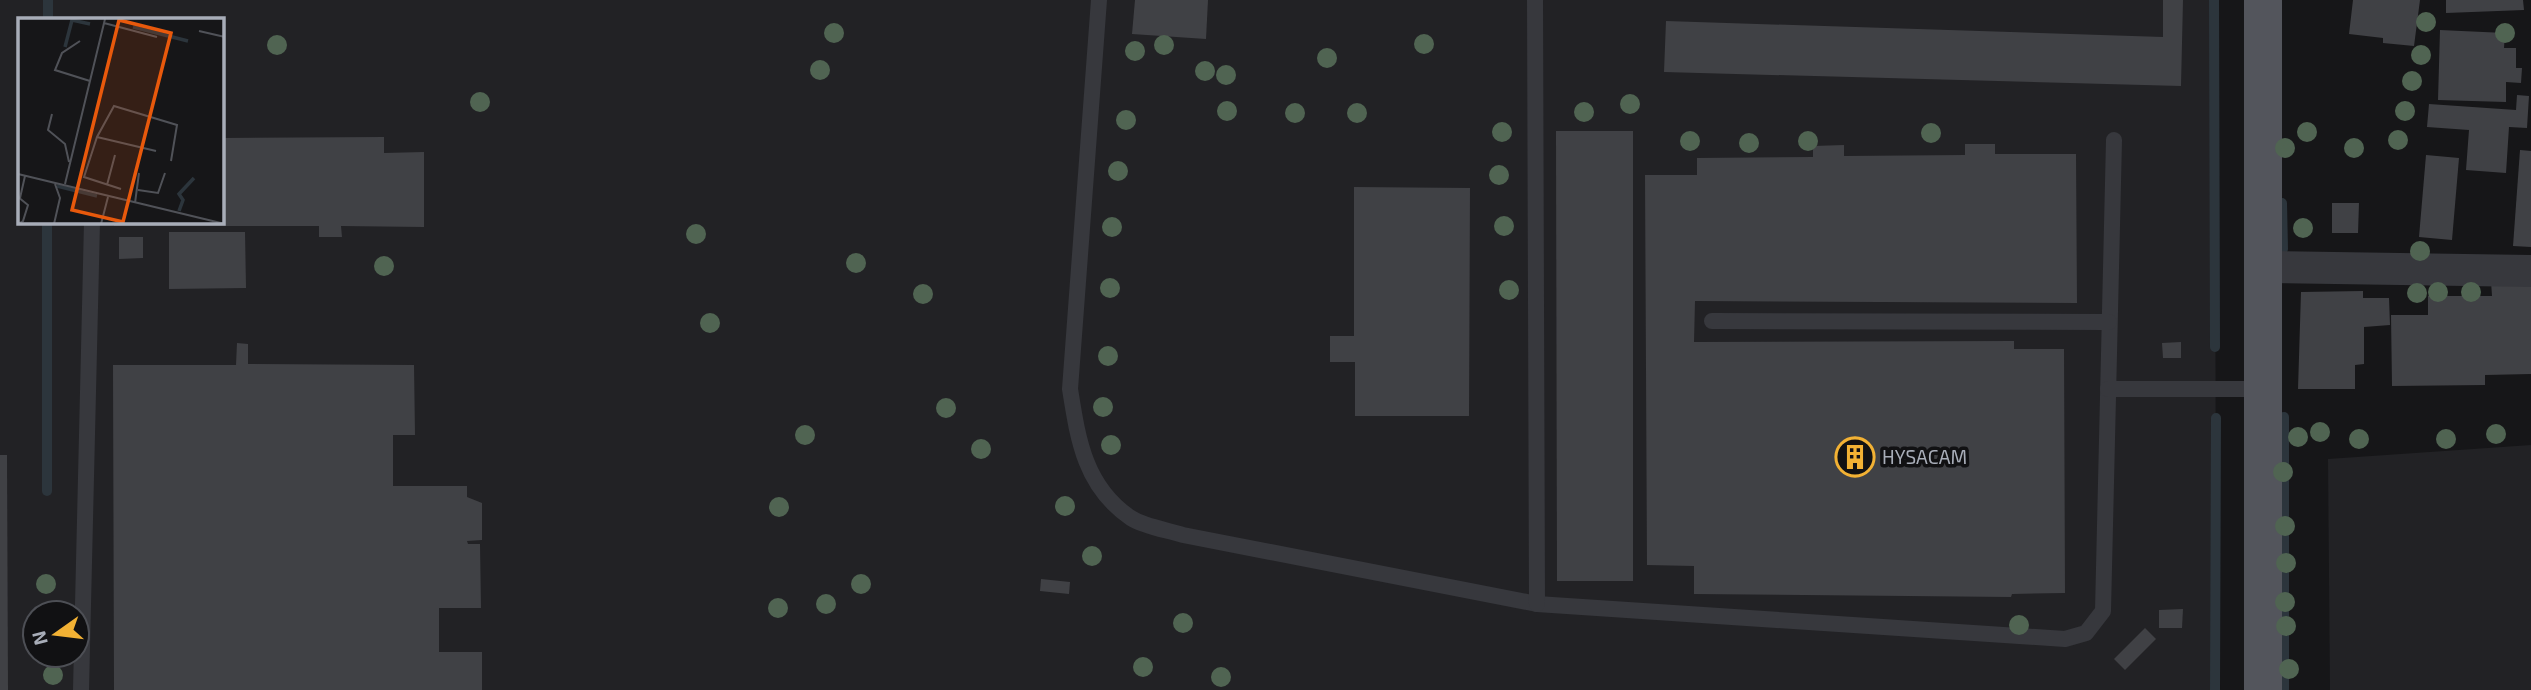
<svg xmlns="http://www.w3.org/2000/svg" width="2531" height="690" font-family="'Exo 2',sans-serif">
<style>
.built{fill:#222225;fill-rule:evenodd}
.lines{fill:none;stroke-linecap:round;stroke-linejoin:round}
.stream{stroke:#2c353c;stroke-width:10}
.building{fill:#404145}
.lane{stroke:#37383d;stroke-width:16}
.street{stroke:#37383d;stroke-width:32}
.primary{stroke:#53555c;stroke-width:38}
.tree{fill:#506452}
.labels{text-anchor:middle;stroke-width:7;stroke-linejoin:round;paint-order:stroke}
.poi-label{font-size:19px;fill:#a8adb8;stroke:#111113;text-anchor:start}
.inset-river{fill:none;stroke:#2c353c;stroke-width:3.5}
.inset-road{fill:none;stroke:#505258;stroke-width:2}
.view{fill:#e8590c;fill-opacity:0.15;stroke:#e8590c;stroke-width:3.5}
.inset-edge{fill:none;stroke:#a8adb8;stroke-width:3.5}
</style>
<rect width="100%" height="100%" fill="#161618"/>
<!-- built -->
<g class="built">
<path d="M0,0H2215L2216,690H0ZM19,19H222V222H19ZM35,613H77V655H35Z"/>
<polygon points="2531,445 2531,690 2330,690 2328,459"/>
</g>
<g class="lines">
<!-- stream -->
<g class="stream">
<polyline points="2214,0 2215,347"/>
<polyline points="48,19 48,0"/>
<polyline points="2282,203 2283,249"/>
<polyline points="2284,417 2284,690"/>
<polyline points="47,491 47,222"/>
<polyline points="2215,690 2216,418"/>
</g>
</g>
<!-- building -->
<g class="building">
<polygon points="1135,0 1208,0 1206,39 1132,34"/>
<polygon points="2163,0 2183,0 2181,86 1664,72 1666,21 2163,37"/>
<polygon points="2353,0 2420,0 2414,46 2383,43 2383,38 2349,34"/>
<polygon points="2446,0 2523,0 2524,10 2446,13"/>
<polygon points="2440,30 2505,33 2504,48 2516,48 2516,68 2522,68 2521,83 2506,82 2506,102 2438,100"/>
<polygon points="2517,95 2529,96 2527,128 2509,127 2506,173 2466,170 2469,130 2427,127 2429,104 2516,110"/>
<polygon points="1556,131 1633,131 1633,581 1557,581"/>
<polygon points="384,137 384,153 424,152 424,227 341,226 342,237 319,237 319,226 114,226 114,222 222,222 222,138"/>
<polygon points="1965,144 1995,144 1995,154 2076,154 2077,303 1695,301 1694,342 2014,341 2014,349 2064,349 2065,593 2012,594 2011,597 1694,594 1694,566 1647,565 1645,175 1697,175 1697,158 1813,157 1813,146 1844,145 1844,156 1965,155"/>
<polygon points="2520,150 2531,151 2531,247 2513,246"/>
<polygon points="2426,155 2459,158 2452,240 2419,237"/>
<polygon points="1354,187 1470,188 1469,416 1355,416 1355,362 1330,362 1330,336 1354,336"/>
<polygon points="2332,203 2359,203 2358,233 2332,233"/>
<polygon points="169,232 245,232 246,288 169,289"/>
<polygon points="119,237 143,237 143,258 119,259"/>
<polygon points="2491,281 2531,281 2531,374 2485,375 2485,385 2392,386 2391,315 2428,315 2428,296 2492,296"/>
<polygon points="2363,291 2363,298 2389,298 2390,325 2364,327 2364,364 2355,365 2355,389 2298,389 2301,292"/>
<polygon points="2181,342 2181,358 2163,358 2162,343"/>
<polygon points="237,343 248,344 248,364 414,365 415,435 393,435 393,486 467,486 467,497 482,503 482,540 467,541 468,544 480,544 481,608 439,608 439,652 482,652 482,690 114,690 113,365 236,365"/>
<polygon points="0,455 7,455 8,690 0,690"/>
<polygon points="1041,579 1070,582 1069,594 1040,591"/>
<polygon points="2183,609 2182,628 2159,628 2159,610"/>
<polygon points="2145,628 2156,639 2125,670 2114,659"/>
</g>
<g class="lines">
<!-- lane -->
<g class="lane">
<path d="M1099,0L1070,389C1078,440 1085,487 1131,518C1145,527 1168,530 1183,535L1537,604L2065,639L2086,633L2103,611L2114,140"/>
<polyline points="1535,0 1537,604"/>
<polyline points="1712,321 2109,322"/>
<polyline points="2108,389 2262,389"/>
<polyline points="81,690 92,222"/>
</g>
<!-- street -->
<polyline class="street" points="2263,267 2531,271"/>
<!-- primary -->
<polyline class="primary" points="2263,690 2263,0"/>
</g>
<!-- trees -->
<g class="tree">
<circle cx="2426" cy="22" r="10"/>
<circle cx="834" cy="33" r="10"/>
<circle cx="2505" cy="33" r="10"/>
<circle cx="1424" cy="44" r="10"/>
<circle cx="277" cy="45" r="10"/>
<circle cx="1164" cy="45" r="10"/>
<circle cx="1135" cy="51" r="10"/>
<circle cx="2421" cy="55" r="10"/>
<circle cx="1327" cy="58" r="10"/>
<circle cx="820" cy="70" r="10"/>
<circle cx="1205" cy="71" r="10"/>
<circle cx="1226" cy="75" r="10"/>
<circle cx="2412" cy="81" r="10"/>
<circle cx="480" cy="102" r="10"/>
<circle cx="1630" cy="104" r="10"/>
<circle cx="1227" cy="111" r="10"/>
<circle cx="2405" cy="111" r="10"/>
<circle cx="1584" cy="112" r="10"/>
<circle cx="1295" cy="113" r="10"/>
<circle cx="1357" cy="113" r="10"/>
<circle cx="1126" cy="120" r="10"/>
<circle cx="1502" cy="132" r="10"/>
<circle cx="2307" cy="132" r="10"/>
<circle cx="1931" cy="133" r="10"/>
<circle cx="2398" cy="140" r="10"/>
<circle cx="1690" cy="141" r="10"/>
<circle cx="1808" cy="141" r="10"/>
<circle cx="1749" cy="143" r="10"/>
<circle cx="2285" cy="148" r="10"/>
<circle cx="2354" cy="148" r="10"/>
<circle cx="1118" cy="171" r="10"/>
<circle cx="1499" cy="175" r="10"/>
<circle cx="1504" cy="226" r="10"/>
<circle cx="1112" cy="227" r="10"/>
<circle cx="2303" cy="228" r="10"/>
<circle cx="696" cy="234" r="10"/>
<circle cx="2420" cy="251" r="10"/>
<circle cx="856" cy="263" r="10"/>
<circle cx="384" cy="266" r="10"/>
<circle cx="1110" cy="288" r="10"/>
<circle cx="1509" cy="290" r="10"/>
<circle cx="2438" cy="292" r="10"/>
<circle cx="2471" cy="292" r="10"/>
<circle cx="2417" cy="293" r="10"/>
<circle cx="923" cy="294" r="10"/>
<circle cx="710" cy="323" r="10"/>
<circle cx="1108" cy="356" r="10"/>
<circle cx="1103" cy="407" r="10"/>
<circle cx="946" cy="408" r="10"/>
<circle cx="2320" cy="432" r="10"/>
<circle cx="2496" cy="434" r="10"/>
<circle cx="805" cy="435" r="10"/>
<circle cx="2298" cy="437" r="10"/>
<circle cx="2359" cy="439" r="10"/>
<circle cx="2446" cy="439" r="10"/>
<circle cx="1111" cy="445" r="10"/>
<circle cx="981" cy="449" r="10"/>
<circle cx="2283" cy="472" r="10"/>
<circle cx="1065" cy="506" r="10"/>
<circle cx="779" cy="507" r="10"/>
<circle cx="2285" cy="526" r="10"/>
<circle cx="1092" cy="556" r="10"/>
<circle cx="2286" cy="563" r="10"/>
<circle cx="46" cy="584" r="10"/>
<circle cx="861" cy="584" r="10"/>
<circle cx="2285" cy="602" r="10"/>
<circle cx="826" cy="604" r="10"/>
<circle cx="778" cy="608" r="10"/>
<circle cx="1183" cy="623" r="10"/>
<circle cx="2019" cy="625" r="10"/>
<circle cx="2286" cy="626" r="10"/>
<circle cx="1143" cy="667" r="10"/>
<circle cx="2289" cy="669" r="10"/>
<circle cx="53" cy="675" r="10"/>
<circle cx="1221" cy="677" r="10"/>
</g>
<!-- icons -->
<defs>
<g id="building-ring" transform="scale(2.0125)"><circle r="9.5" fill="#111113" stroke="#f2b134" stroke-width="1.5"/><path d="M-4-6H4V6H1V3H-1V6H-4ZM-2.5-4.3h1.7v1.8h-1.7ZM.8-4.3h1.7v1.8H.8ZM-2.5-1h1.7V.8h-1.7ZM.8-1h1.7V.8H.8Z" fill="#f2b134"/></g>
</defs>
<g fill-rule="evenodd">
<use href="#building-ring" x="1855" y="457"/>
</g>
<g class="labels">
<!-- poi labels -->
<g class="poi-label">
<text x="1882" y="464">HYSACAM</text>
</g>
</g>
<!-- overview -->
<g transform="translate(18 18)">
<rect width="206" height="206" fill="#161618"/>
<path class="inset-river" d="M115,9L170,23M47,29L54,2L72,6M39,168L79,178M161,193L165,182L161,176L176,160"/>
<path class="inset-road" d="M86,5L139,19M181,13L207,19M62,23L44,35L37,52L72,63M34,96L30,112L47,126L51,144M79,119L138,133M0,156L207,206M47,166L87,1M89,167L97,137M103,171L66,159L79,119L96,88L159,107L153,143M120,172L140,175L147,155M0,179L10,187L5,203L0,206M2,180L7,158M117,185L121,155M36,206L42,180L37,166M83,206L90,179"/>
<path class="view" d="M101,2L153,15L105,204L54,192Z"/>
<rect width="206" height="206" class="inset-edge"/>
</g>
<!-- north arrow -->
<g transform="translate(56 634) rotate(256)"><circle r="33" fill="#111113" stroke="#4d4f55" stroke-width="2"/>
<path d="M0-5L12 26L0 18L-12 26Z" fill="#f2b134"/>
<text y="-10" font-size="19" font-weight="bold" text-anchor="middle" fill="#a8adb8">N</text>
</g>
</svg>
